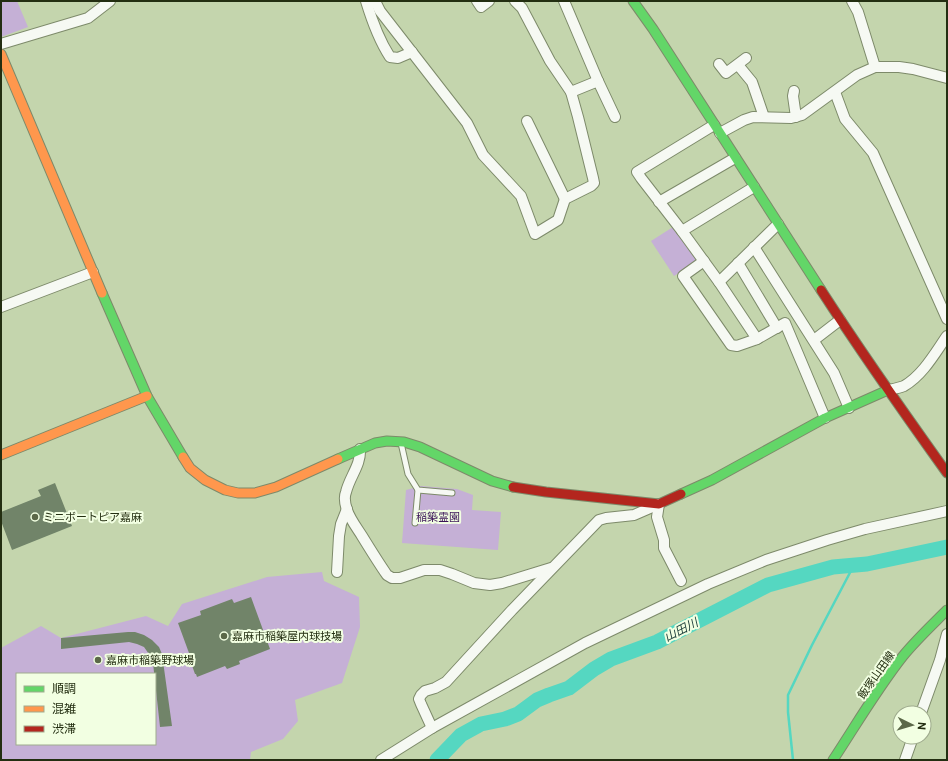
<svg xmlns="http://www.w3.org/2000/svg" width="948" height="761" font-family="Roboto,'Noto Sans JP',sans-serif">
<style>
.green{fill:#c5b0d6;fill-rule:evenodd}
.lines{fill:none;stroke-linecap:round;stroke-linejoin:round}
.stream{stroke:#55d7c1;stroke-width:2.5}
.river{stroke:#55d7c1;stroke-width:15}
.building{fill:#718469}
.lane-casing{stroke:#7d8a6a;stroke-width:7}
.street-casing{stroke:#7d8a6a;stroke-width:12}
.fast-casing{stroke:#7d8a6a;stroke-width:11}
.slow-casing{stroke:#7d8a6a;stroke-width:11}
.jam-casing{stroke:#7d8a6a;stroke-width:11}
.lane{stroke:#f6f9f3;stroke-width:5}
.street{stroke:#f6f9f3;stroke-width:10}
.fast{stroke:#63d668;stroke-width:9}
.slow{stroke:#ff974d;stroke-width:9}
.jam{stroke:#b3261e;stroke-width:9}
.poi-dot{fill:#5b6848;stroke:#f2ffe2;stroke-width:1.5}
.labels{text-anchor:middle;stroke-width:4;stroke-linejoin:round;paint-order:stroke}
.poi-label{font-size:11px;fill:#232e11;stroke:#f2ffe2;text-anchor:start}
.park-label{font-size:11px;fill:#3a1358;stroke:#f2ffe2}
.street-label{font-size:11px;fill:#232e11;stroke:#f2ffe2}
.water-label{font-size:12px;font-style:italic;fill:#20413d;stroke:#f2ffe2}
</style>
<rect width="100%" height="100%" fill="#c4d5ad"/>
<!-- green -->
<g class="green">
<polygon points="1,1 17,1 28,27 1,37"/>
<polygon points="673,227 697,261 674,276 651,241"/>
<polygon points="421,486 457,489 473,495 472,510 501,512 498,550 402,543 406,490"/>
<path d="M322,572L324,581L359,597L360,627L342,683L295,700L298,721L283,739L251,752L250,760H1V648L41,626L61,638L146,616L168,626L182,604L267,577ZM17,674H155V744H17Z"/>
</g>
<g class="lines">
<!-- stream -->
<polyline class="stream" points="793,760 788,712 788,695 812,645 854,565"/>
<!-- river -->
<polyline class="river" points="437,760 461,735 481,724 505,719 518,714 537,700 549,695 569,688 594,669 611,659 657,642 768,585 833,567 867,564 947,547"/>
</g>
<!-- building -->
<g class="building">
<polygon points="55,483 72,526 12,550 1,521 1,512 41,496 38,490"/>
<polygon points="251,597 270,649 239,661 240,664 227,669 225,666 197,677 196,674 195,674 188,654 189,653 178,623 201,615 200,611 232,599 234,603"/>
<polygon points="128,632 135,632 144,635 152,640 159,647 162,654 172,726 160,727 153,663 151,657 144,647 137,644 129,642 61,649 61,638"/>
</g>
<g class="lines">
<!-- lane casing -->
<g class="lane-casing">
<g id="lane">
<polyline points="401,443 408,474 418,490 452,493"/>
<polyline points="415,523 418,490"/>
</g>
</g>
<!-- street casing -->
<g class="street-casing">
<g id="street">
<path d="M366,1C372,21 379,40 390,57L398,58L412,52"/>
<polyline points="375,1 380,11 467,123 483,155 521,196 535,234 558,220 565,199 591,186 594,183 593,178 578,117 571,92 550,61 522,8 515,1"/>
<polyline points="477,1 481,7 489,1"/>
<polyline points="564,1 598,81 615,117"/>
<polyline points="852,1 858,12 875,67"/>
<polyline points="1,44 88,18 110,1"/>
<polyline points="719,64 726,73 746,58"/>
<polyline points="738,65 752,82 764,117"/>
<polyline points="794,91 793,96 796,117"/>
<polyline points="571,92 598,81"/>
<polyline points="835,92 845,119 873,153 947,319"/>
<polyline points="527,121 565,199"/>
<polyline points="714,125 637,172 641,178 682,231 719,282 757,339 785,323 825,418"/>
<polyline points="720,133 744,120 753,117 791,118 802,115 857,75 875,67 899,67 913,69 947,78"/>
<polyline points="659,202 735,158"/>
<polyline points="682,231 754,187"/>
<polyline points="754,247 834,373 849,408"/>
<polyline points="704,261 683,276 731,345 737,346 757,339"/>
<polyline points="738,263 777,328"/>
<polyline points="719,282 778,224"/>
<polyline points="1,307 93,272"/>
<polyline points="814,340 840,320"/>
<path d="M888,390C893,389 899,388 904,386C923,375 935,353 947,336"/>
<path d="M360,449C361,465 350,476 346,492C344,497 345,504 347,510C350,519 357,528 362,536C370,549 378,562 387,575L392,578H400L424,570H440L452,574L474,583L490,585L502,583L551,568"/>
<polyline points="659,504 657,517 664,540 664,548 681,581"/>
<polyline points="337,572 339,536 341,524 347,509"/>
<polyline points="921,713 940,660 947,634"/>
<polyline points="432,728 421,704 419,699 421,695 425,691 435,688 446,682 512,610 599,520 606,518 634,515 657,505"/>
<polyline points="381,760 432,728 585,643 708,584 766,560 827,540 865,529 947,511"/>
<polyline points="905,760 913,737"/>
</g>
</g>
<!-- fast casing -->
<g class="fast-casing">
<g id="fast">
<polyline points="633,1 653,29 821,290"/>
<polyline points="102,293 147,396 183,457"/>
<polyline points="338,459 375,443 387,441 404,442 420,447 492,481 513,487"/>
<polyline points="681,494 712,480 825,418 888,390"/>
<path d="M833,760C856,725 877,689 903,656C916,640 932,625 947,610"/>
</g>
</g>
<!-- slow casing -->
<g class="slow-casing">
<g id="slow">
<polyline points="1,54 102,293"/>
<polyline points="1,455 147,396"/>
<polyline points="183,457 190,468 205,480 225,490 238,493 255,493 276,487 338,459"/>
</g>
</g>
<!-- jam casing -->
<g class="jam-casing">
<g id="jam">
<path d="M821,290C861,352 904,413 947,473"/>
<polyline points="513,487 546,492 659,504 681,494"/>
</g>
</g>
<!-- lane -->
<use href="#lane" class="lane"/>
<!-- street -->
<use href="#street" class="street"/>
<!-- fast -->
<use href="#fast" class="fast"/>
<!-- slow -->
<use href="#slow" class="slow"/>
<!-- jam -->
<use href="#jam" class="jam"/>
</g>
<!-- markers -->
<g class="poi-dot">
<circle cx="35" cy="517" r="4"/>
<circle cx="224" cy="636" r="4"/>
<circle cx="98" cy="660" r="4"/>
</g>
<g class="labels">
<!-- poi labels -->
<g class="poi-label">
<text x="43" y="521">ミニボートピア嘉麻</text>
<text x="232" y="640">嘉麻市稲築屋内球技場</text>
<text x="106" y="664">嘉麻市稲築野球場</text>
</g>
<!-- park labels -->
<g class="park-label">
<text x="438" y="521">稲築霊園</text>
</g>
<!-- street labels -->
<g class="street-label">
<text transform="translate(876 675) rotate(-55)" y="4">飯塚山田線</text>
</g>
<!-- water labels -->
<g class="water-label">
<text transform="translate(681 630) rotate(-27)" y="4">山田川</text>
</g>
</g>
<!-- border -->
<rect width="948" height="761" fill="none" stroke="#232e11" stroke-width="4"/>
<!-- legend -->
<rect x="16" y="673" width="140" height="72" fill="#f2ffe2" stroke="#9fab8e"/>
<rect x="24" y="686" width="20" height="6" fill="#63d668" stroke="#9fab8e"/>
<text x="52" y="693" font-size="12" fill="#232e11">順調</text>
<rect x="24" y="706" width="20" height="6" fill="#ff974d" stroke="#9fab8e"/>
<text x="52" y="713" font-size="12" fill="#232e11">混雑</text>
<rect x="24" y="726" width="20" height="6" fill="#b3261e" stroke="#9fab8e"/>
<text x="52" y="733" font-size="12" fill="#232e11">渋滞</text>
<!-- north arrow -->
<g transform="translate(912 725) rotate(95)"><circle r="19" fill="#f2ffe2" stroke="#9fab8e"/>
<path d="M0-3L7 15L0 10L-7 15Z" fill="#5b6848"/>
<text y="-6" font-size="11" font-weight="bold" text-anchor="middle" fill="#232e11">N</text>
</g>
</svg>
